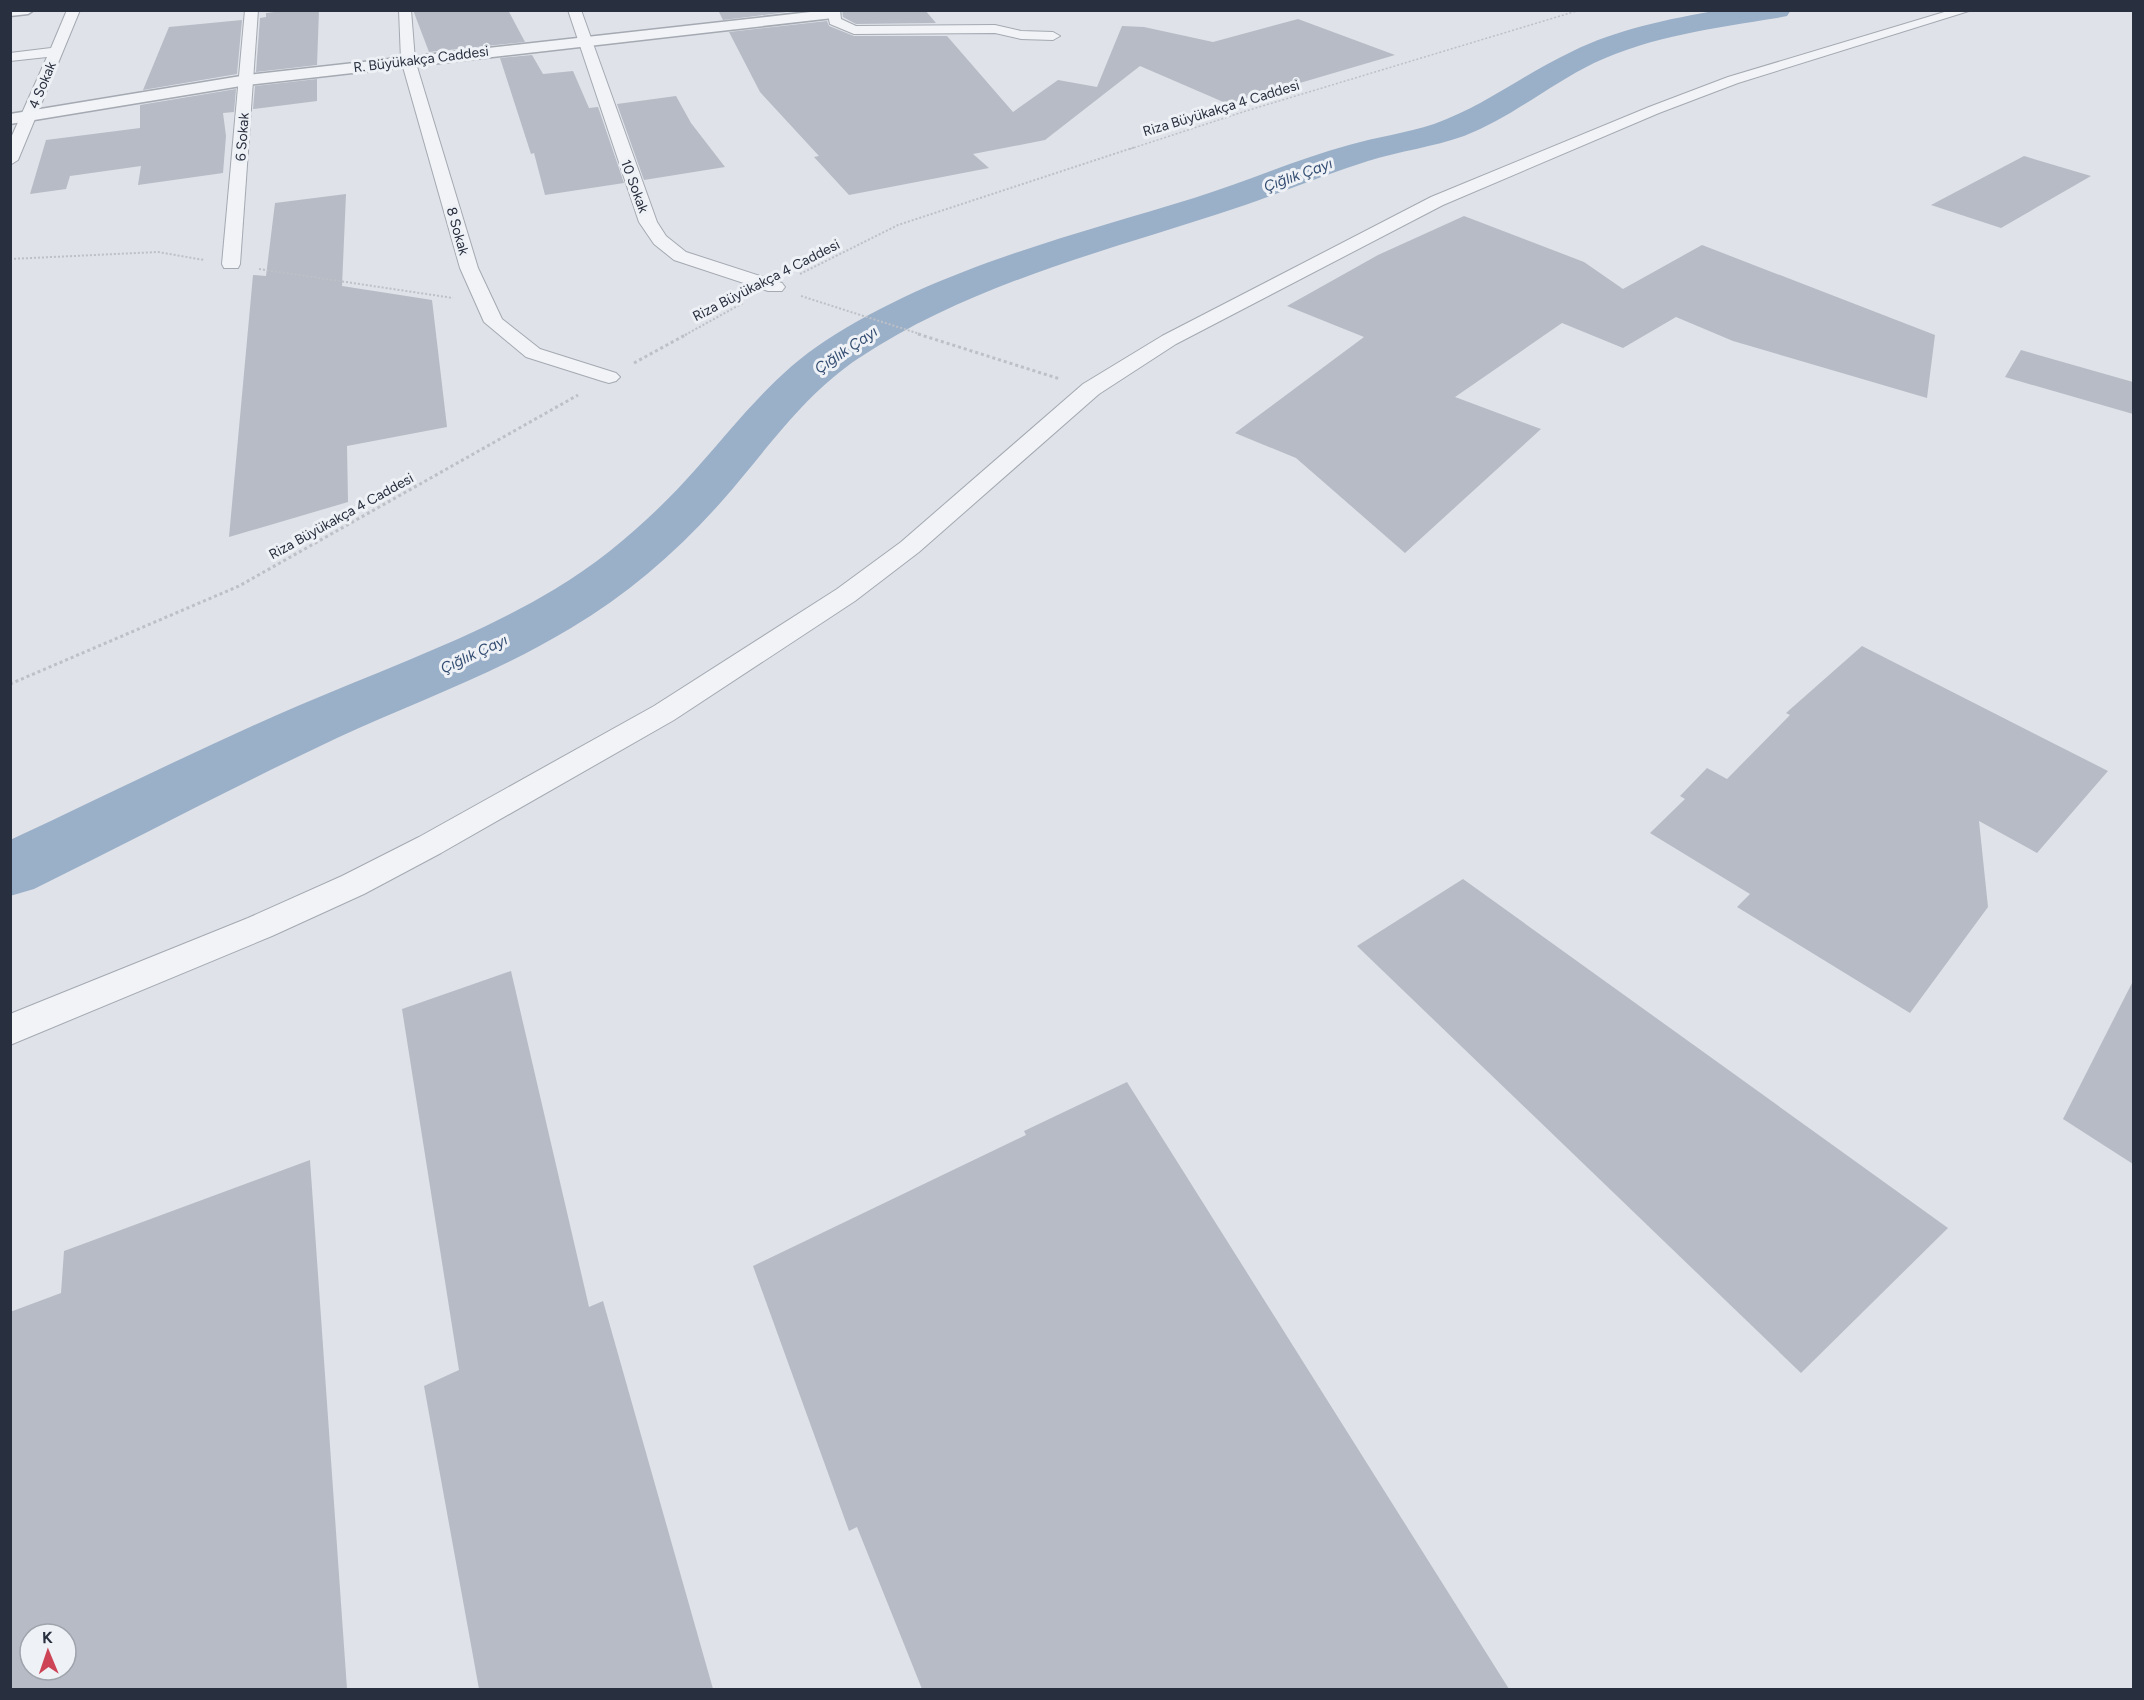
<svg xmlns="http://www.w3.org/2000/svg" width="2144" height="1700" font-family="Figtree,sans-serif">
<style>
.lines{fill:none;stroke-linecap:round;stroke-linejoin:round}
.river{fill:#9aafc8;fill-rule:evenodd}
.building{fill:#b6bbc5;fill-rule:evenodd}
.minor-casing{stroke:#a4a9b2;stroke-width:2}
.tertiary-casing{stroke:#a4a9b2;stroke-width:3}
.path-far2{stroke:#bdc0c6;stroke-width:1.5;stroke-dasharray:2 2;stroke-linecap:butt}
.path-far1{stroke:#bdc0c6;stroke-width:2;stroke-dasharray:2 2;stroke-linecap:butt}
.path{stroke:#bdc0c6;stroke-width:3;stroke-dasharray:3 3;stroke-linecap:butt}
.minor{fill:#f1f3f6;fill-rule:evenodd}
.tertiary{fill:#f1f3f6;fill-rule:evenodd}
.labels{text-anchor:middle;stroke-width:6;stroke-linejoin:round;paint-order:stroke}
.far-street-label{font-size:14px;fill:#282f3f;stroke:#eef1f5}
.far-water-label{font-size:15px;font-style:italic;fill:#334d72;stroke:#eef1f5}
</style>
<rect width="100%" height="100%" fill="#dfe2e8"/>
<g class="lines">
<!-- river -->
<path class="river" d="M1719,10H1791L1787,16L1777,18C1715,28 1652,36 1594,63C1549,85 1511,118 1464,136C1433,147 1400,151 1368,161C1317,177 1269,198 1218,214C1095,254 968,286 859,358C803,395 766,451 722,501C678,551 628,594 571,628C497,673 415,702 337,738C235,786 135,839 34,889L10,896V840C107,795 202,747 300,705C386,668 475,637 555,589C608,557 654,516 695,470C736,424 773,375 825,341C937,268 1068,237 1194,198C1246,182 1297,159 1349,145C1377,137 1406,133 1434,124C1483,107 1524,74 1571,52C1617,29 1669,19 1719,10Z"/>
</g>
<!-- building -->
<g class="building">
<polygon points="292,10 319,10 317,65 256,72 260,18 266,17 266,13"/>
<polygon points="413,10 508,10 525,42 429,52"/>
<polygon points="718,10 803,10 723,20"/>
<polygon points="842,10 925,10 936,23 856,24 843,17"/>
<polygon points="1298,19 1395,55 1228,104 1140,66 1045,140 973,154 989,168 849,195 814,157 819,156 760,92 729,32 827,21 829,26 854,36 947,36 1013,112 1058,80 1097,87 1122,26 1144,27 1213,42"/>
<polygon points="242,20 237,74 143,90 169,27"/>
<polygon points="532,55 543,74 573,71 589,108 598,107 624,183 545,195 534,153 531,154 500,58"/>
<polygon points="317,79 317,101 253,109 255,86"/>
<polygon points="236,89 234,112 223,113 226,136 223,173 138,185 141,166 70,176 66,189 30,194 46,140 140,128 140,105"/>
<polygon points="676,96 691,123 725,167 644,180 617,104"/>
<polygon points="2024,156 2091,176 2001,228 1931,205"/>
<polygon points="346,194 342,286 432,300 447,427 347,446 348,502 229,537 253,275 266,276 275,203"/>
<polygon points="1464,216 1584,262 1623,289 1702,245 1935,335 1927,398 1733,341 1676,317 1623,348 1562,323 1455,397 1541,429 1405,553 1296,458 1235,433 1364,337 1287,306 1378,255"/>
<polygon points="2021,350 2133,382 2133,414 2005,377"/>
<polygon points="1862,646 2108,771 2037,853 1979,821 1988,907 1910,1013 1737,907 1750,894 1650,833 1685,799 1680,796 1707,768 1727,779 1790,715 1786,713"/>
<polygon points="1463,879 1948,1228 1801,1373 1357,946"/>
<polygon points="511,971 589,1307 603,1301 713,1689 479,1689 424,1386 459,1370 402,1009"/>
<polygon points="2133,981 2133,1164 2063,1119"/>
<polygon points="1127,1082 1509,1689 922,1689 857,1527 849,1531 753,1266 1026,1135 1024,1131"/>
<path d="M310,1160L347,1689H10V1312L61,1293L64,1251ZM30,1634H66V1670H30Z"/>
</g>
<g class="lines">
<!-- minor casing -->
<g class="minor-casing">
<g id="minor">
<polygon points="67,10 80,10 18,160 10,165 10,140 47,57 10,61 10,53 51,48"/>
<polygon points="245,10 258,10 240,264 238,268 224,268 222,264"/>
<polygon points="399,10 411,10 415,60 478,268 502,319 540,349 616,373 620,377 616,381 609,383 602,381 526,357 484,322 460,268 401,60"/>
<polygon points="568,10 581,10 657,222 666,236 686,252 782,283 785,287 782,291 768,291 674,260 654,244 639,222"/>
<polygon points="827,10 840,10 841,19 856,26 995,25 1021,31 1053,32 1060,36 1053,40 1021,39 995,33 854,34 830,24"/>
<polygon points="1951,10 1972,10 1738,83 1659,113 1443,205 1176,344 1099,394 919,552 855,601 674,720 441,853 364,894 272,936 10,1045 10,1014 248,918 342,876 419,837 654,706 837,589 901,542 1083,384 1162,336 1431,197 1649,107 1728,77"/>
</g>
</g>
<!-- tertiary casing -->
<g class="tertiary-casing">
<g id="tertiary">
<polygon points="10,10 34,10 28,14 10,16"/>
<polygon points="828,10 838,11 840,14 833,18 247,85 10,124 10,114 247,75"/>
</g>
</g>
<!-- path-far2 -->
<polyline class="path-far2" points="1130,149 1246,111 1580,10"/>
<!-- path-far1 -->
<g class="path-far1">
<polyline points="10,259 158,252 204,260"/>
<polyline points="259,269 453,298"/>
<polyline points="800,274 898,225 1135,147"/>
<polyline points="801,296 923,335"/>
<polyline points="685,335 743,303"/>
</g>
<!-- path -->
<g class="path">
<polyline points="918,334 1060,379"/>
<polyline points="634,363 687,334"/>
<polyline points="10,684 239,586 578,395"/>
</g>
<!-- minor -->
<use href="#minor" class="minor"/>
<!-- tertiary -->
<use href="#tertiary" class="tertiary"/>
</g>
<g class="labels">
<!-- far-street labels -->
<g class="far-street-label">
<text transform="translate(421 59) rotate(-7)" y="5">R. Büyükakça Caddesi</text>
<text transform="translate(42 85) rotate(-67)" y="5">4 Sokak</text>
<text transform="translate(1221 108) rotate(-17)" y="5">Riza Büyükakça 4 Caddesi</text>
<text transform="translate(242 137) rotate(-86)" y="5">6 Sokak</text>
<text transform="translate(635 186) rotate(70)" y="5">10 Sokak</text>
<text transform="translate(458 231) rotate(74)" y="5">8 Sokak</text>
<text transform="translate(766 280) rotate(-27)" y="5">Riza Büyükakça 4 Caddesi</text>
<text transform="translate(341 516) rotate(-29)" y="5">Riza Büyükakça 4 Caddesi</text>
</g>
<!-- far-water labels -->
<g class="far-water-label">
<text transform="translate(1298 175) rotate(-20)" y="5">Çığlık Çayı</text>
<text transform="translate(846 350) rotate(-34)" y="5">Çığlık Çayı</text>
<text transform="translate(474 654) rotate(-25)" y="5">Çığlık Çayı</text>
</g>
</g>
<!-- border -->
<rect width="2144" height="1700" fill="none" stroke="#282f3f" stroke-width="24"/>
<!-- north arrow -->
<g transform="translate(48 1652) rotate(358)"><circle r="28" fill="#eef1f5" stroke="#9fa3ac" stroke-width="1.5"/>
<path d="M0-4.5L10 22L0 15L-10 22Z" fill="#cc4455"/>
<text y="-9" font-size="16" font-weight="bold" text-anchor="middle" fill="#282f3f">K</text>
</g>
</svg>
